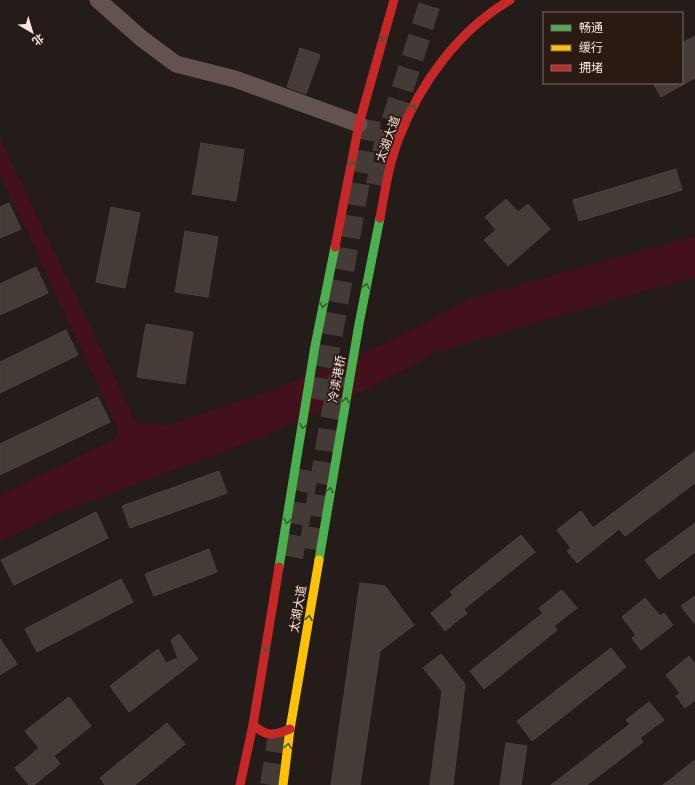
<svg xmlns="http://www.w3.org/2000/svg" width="695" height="785" font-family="Rubik,'Noto Sans SC',sans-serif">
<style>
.water{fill:#42111c}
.building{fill:#453b37;stroke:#4d423c}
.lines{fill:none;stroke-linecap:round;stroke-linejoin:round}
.highway-tunnel{stroke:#443a36;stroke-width:22;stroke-dasharray:22 11;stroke-linecap:butt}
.street{stroke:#64524e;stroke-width:17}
.fast{stroke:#4caf50;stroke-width:9}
.slow{stroke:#ffc107;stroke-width:9}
.jam{stroke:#c62828;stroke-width:9}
.oneway{stroke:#395d2e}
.labels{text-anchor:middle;stroke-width:3.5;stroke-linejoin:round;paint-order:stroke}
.street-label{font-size:12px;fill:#fce6de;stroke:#291a13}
</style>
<rect width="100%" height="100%" fill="#241c18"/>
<!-- water -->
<polygon class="water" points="0,138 136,422 167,425 274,390 385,343 471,298 695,236 695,278 651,289 431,354 413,366 376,385 266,436 61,512 0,542 0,495 114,439 119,431 0,174"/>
<!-- building -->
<g class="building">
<polygon points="695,36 695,78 661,97 653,83 682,83 682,43"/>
<polygon points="300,48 320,55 306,94 287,87"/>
<polygon points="201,143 244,150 236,201 192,194"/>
<polygon points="676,169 682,190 579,221 573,200"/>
<polygon points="506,199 518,212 528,204 550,229 508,266 484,240 496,230 485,217"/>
<polygon points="9,203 21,229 0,238 0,207"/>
<polygon points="111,207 140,213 125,288 96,282"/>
<polygon points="185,231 218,237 208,297 175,292"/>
<polygon points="36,267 48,293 0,315 0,284"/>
<polygon points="146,324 193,332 185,384 137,377"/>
<polygon points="66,330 78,355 0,393 0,362"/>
<polygon points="98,397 110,422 0,475 0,444"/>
<polygon points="695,451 695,483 625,536 619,529 577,563 567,551 571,548 557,530 581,511 593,528"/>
<polygon points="219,471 227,493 130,528 122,506"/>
<polygon points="96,512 108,538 14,585 1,560"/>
<polygon points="695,523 695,552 659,579 645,560"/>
<polygon points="521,535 535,552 464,609 467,613 445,631 431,613 453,595 450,592"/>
<polygon points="209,549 217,572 154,596 145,574"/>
<polygon points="121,579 133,602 37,652 25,629"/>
<polygon points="360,583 385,586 414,625 380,651 360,785 331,785"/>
<polygon points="562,590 577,608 554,626 557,630 484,689 470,671 543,613 539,608"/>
<polygon points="695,596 695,624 681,606"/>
<polygon points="645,598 660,616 664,613 673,625 641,650 632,638 636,635 622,617"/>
<polygon points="179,634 198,659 129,712 110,686 158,649 166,663 178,658 171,640"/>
<polygon points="0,639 17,664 0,675"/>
<polygon points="611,648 626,667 532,741 517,721"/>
<polygon points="441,654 465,684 453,785 430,785 442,691 423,668"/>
<polygon points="689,656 695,664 695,700 685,708 676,696 680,693 666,675"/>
<polygon points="69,697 91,726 54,756 60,764 34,785 29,785 15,768 39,748 25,731"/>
<polygon points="649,702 664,720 640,738 643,742 587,785 551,785 630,724 626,720"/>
<polygon points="167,723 185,744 135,785 105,785 100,778"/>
<polygon points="506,743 527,746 521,785 500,785"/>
<polygon points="695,760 695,785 663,785"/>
</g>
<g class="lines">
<!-- highway-tunnel -->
<g class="highway-tunnel">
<polyline points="377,185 385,144 431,0"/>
<polyline points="320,400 370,120"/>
<polyline points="310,549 330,425 340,376"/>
<polyline points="292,557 309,463"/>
<polyline points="271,785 281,723"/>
</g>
<!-- street -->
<polyline class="street" points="98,0 141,38 176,64 235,79 359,124"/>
<!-- fast -->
<g class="fast">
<polyline points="319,560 359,324 380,218"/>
<polyline points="279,567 315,346 335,247"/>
</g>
<!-- slow -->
<polyline class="slow" points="283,785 290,729 319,560"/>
<!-- jam -->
<g class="jam">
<path d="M380,218C385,191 389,163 399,138C420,83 459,30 510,0"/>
<polyline points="335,247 359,124 394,0"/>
<path d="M253,725C268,737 272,736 290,729"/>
<polyline points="240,785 253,725 279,567"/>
</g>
</g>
<!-- one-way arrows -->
<defs><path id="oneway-chevron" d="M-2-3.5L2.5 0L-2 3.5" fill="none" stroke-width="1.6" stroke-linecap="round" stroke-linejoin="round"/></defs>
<g class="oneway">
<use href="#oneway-chevron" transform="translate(383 38) rotate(106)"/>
<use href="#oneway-chevron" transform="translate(413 107) rotate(-64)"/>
<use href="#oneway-chevron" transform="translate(351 163) rotate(101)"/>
<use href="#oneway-chevron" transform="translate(366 286) rotate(-79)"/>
<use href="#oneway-chevron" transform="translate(323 305) rotate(101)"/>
<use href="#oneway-chevron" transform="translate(346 400) rotate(-80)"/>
<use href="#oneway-chevron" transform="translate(303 426) rotate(99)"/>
<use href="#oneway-chevron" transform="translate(330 490) rotate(-80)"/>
<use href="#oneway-chevron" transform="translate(287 521) rotate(99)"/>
<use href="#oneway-chevron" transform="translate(309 618) rotate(-80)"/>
<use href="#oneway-chevron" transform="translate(266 649) rotate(99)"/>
<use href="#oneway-chevron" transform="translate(288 746) rotate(-83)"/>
</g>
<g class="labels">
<!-- street labels -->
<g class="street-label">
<text transform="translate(388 139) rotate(-70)" y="4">太湖大道</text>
<text transform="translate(337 379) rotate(-80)" y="4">冷渎港桥</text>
<text transform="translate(298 609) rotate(-80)" y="4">太湖大道</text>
</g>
</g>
<!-- legend -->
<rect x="543" y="12" width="140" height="72" fill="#291a13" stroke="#7d6c64"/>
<rect x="551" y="25" width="20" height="6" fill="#4caf50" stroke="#7d6c64"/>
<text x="579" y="32" font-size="12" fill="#fce6de">畅通</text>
<rect x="551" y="45" width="20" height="6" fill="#ffc107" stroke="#7d6c64"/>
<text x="579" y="52" font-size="12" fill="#fce6de">缓行</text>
<rect x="551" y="65" width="20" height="6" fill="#c62828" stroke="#7d6c64"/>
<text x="579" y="72" font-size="12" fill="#fce6de">拥堵</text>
<!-- north arrow -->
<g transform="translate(32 32) rotate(142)" stroke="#291a13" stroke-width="3" paint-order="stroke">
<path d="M0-3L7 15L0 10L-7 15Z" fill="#fce6de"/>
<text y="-6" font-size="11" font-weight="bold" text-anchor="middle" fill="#fce6de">北</text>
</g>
</svg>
